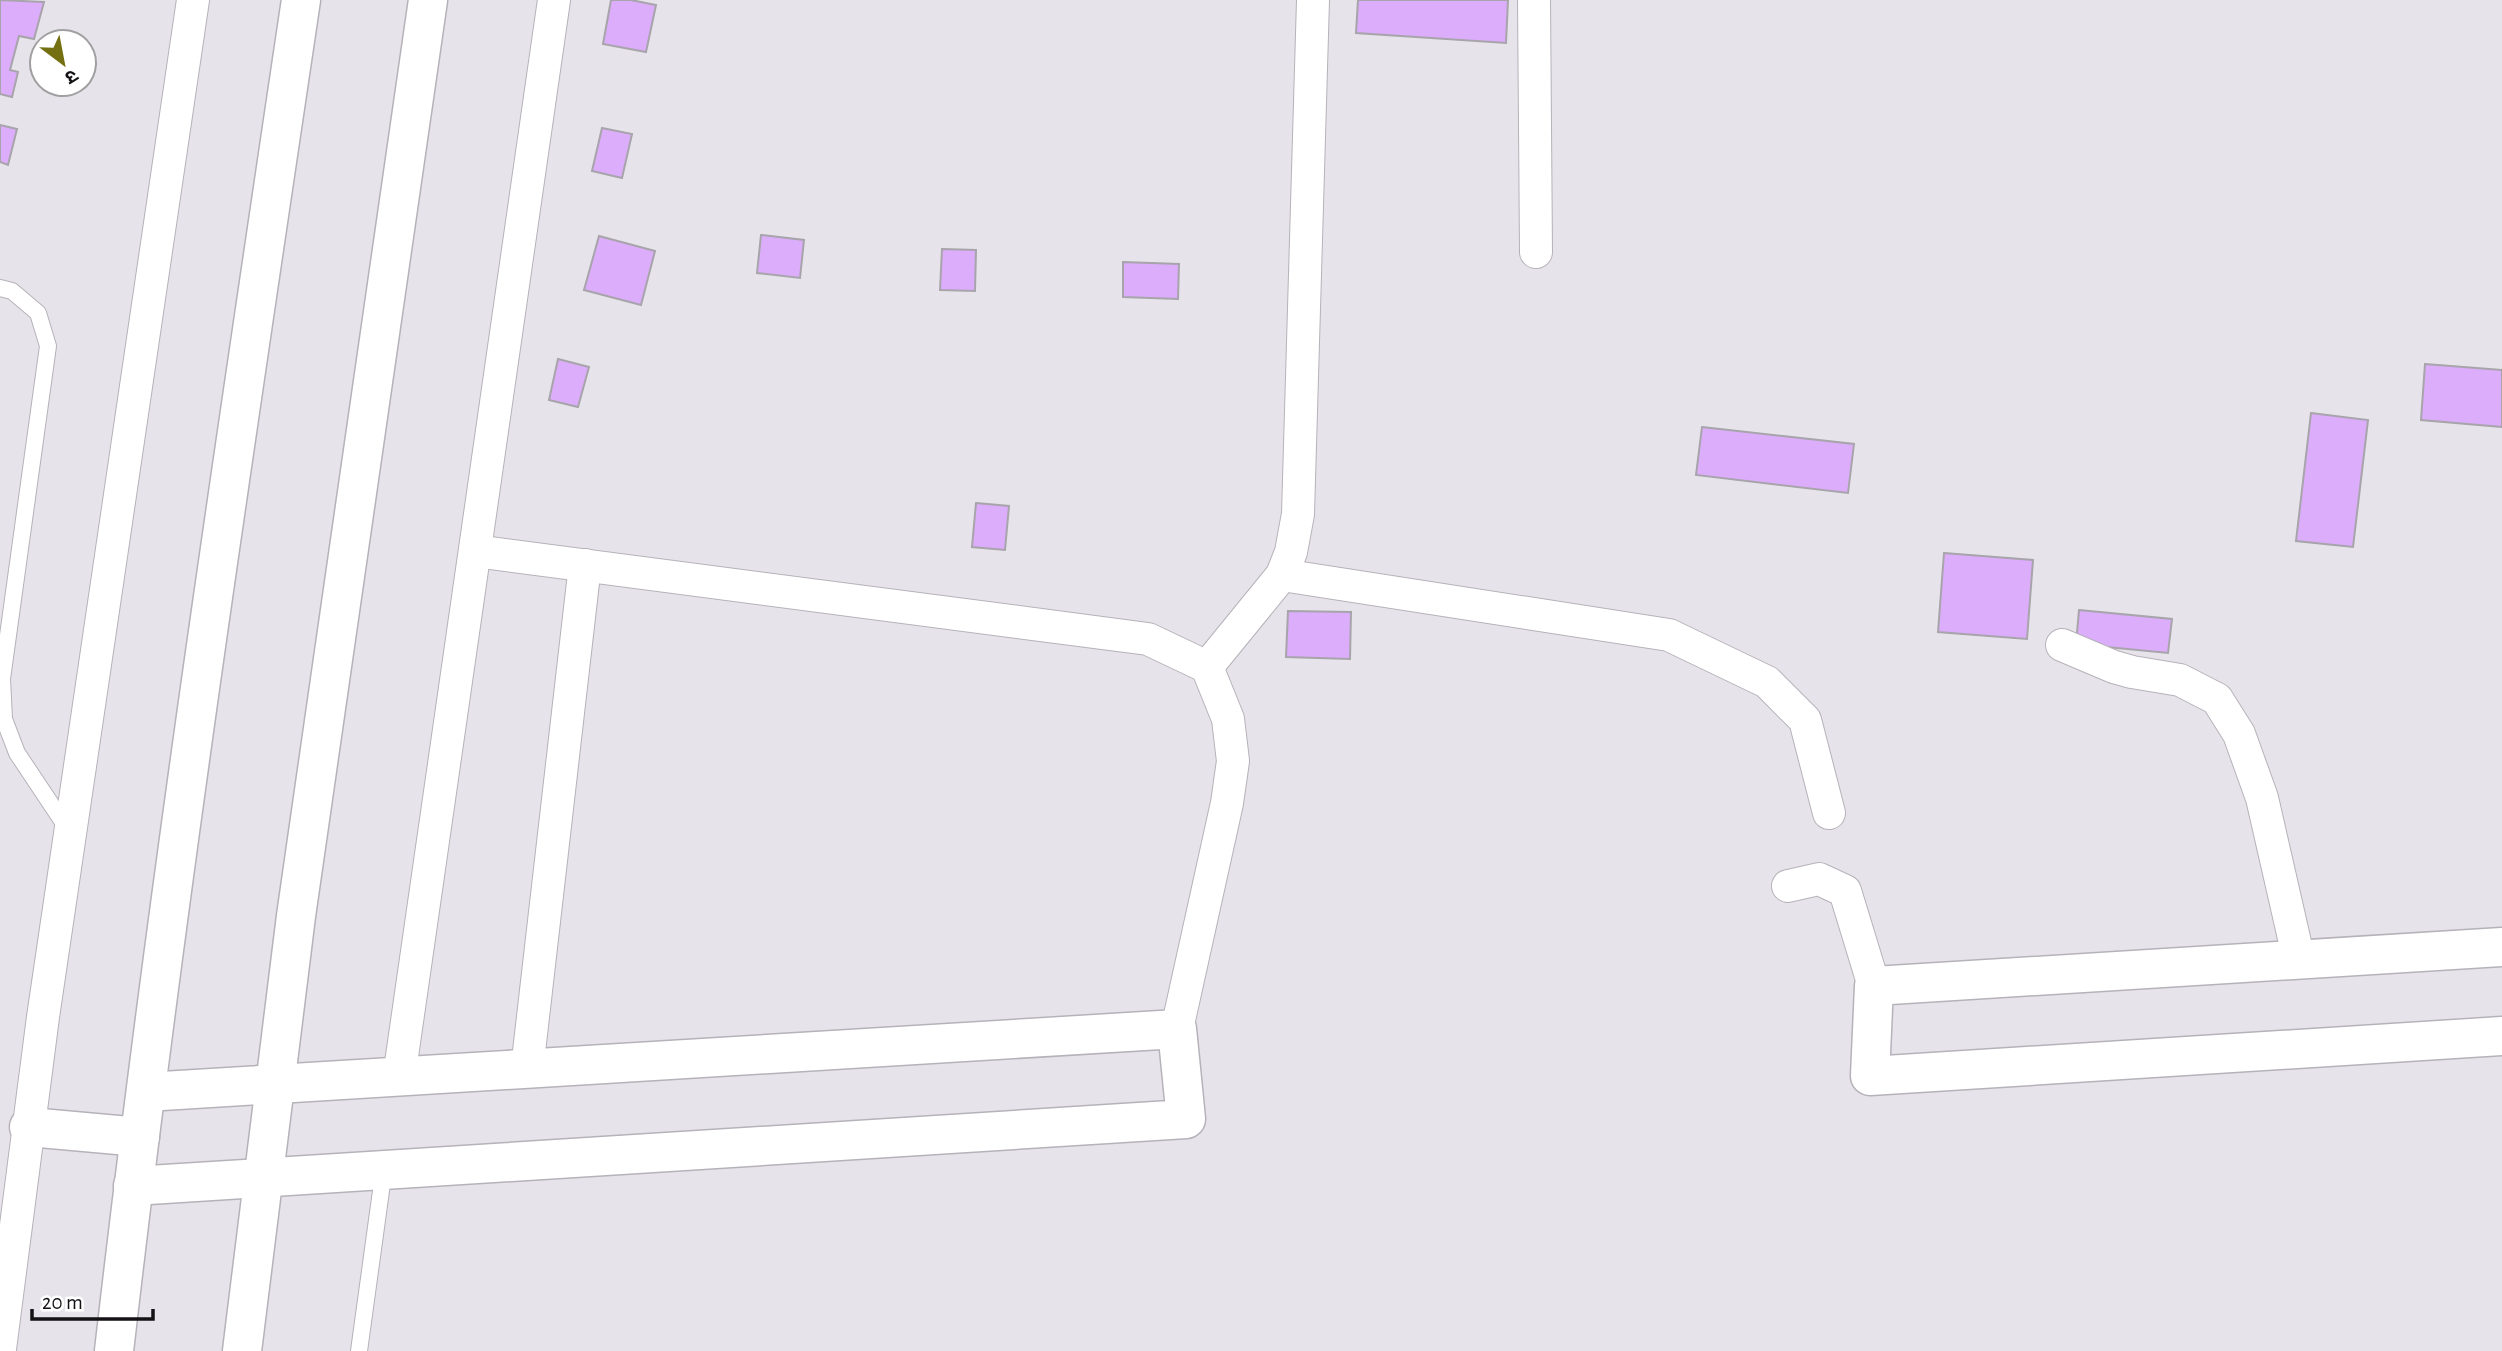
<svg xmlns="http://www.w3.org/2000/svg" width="2502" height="1351" font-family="'Alegreya Sans','Noto Sans Devanagari',sans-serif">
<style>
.building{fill:#dbadfa;stroke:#a8a4ab;stroke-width:2}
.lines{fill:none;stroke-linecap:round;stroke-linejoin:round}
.lane-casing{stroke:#b6b2b9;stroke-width:18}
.street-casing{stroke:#b6b2b9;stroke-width:34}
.secondary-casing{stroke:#b6b2b9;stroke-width:41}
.lane{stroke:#fff;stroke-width:16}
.street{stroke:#fff;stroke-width:32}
.secondary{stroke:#fff;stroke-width:38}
</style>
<rect width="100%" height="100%" fill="#e7e3ea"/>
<!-- building -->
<g class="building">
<polygon points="0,0 44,2 34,39 19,36 10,70 18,72 12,97 0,94"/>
<polygon points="611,0 631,0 656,5 646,52 603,44"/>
<polygon points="1358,0 1508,0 1506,43 1356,33"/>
<polygon points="0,125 17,129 8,165 0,162"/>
<polygon points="602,128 632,134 622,178 592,171"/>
<polygon points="761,235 804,240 800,278 757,273"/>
<polygon points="599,236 655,251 641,305 584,290"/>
<polygon points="942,249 976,250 975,291 940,290"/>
<polygon points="1123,262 1179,264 1178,299 1123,297"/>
<polygon points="558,359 589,367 578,407 549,400"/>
<polygon points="2425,364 2502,370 2502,427 2421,420"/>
<polygon points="2311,413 2368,420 2353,547 2296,541"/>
<polygon points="1702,427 1854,444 1848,493 1696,475"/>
<polygon points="976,503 1009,506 1005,550 972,547"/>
<polygon points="1944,553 2033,560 2027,639 1938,632"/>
<polygon points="2079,610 2172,619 2168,653 2076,644"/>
<polygon points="1288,611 1351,612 1350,659 1286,657"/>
</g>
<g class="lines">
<!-- lane casing -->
<g class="lane-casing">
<g id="lane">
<polyline points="0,288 12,291 38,313 48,346 2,679 4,719 17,753 69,831"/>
<polyline points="359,1351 384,1169"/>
</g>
</g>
<!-- street casing -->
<g class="street-casing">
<g id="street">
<polyline points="1534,0 1536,252"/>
<polyline points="475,551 1148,639 1207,667 1228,719 1233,761 1227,803 1177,1029"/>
<polyline points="1282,575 1669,635 1767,682 1805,720 1829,813"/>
<polyline points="2062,645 2114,667 2132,672 2180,680 2217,699 2239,734 2262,798 2299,960"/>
<polyline points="1207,667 1282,575 1291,552 1298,514 1313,0"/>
<polyline points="1788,886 1819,879 1845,891 1874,986"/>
<polyline points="527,1069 585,565"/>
<polyline points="399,1077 554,0"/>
<polyline points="0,1349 43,1017 193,0"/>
</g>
</g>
<!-- secondary casing -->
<g class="secondary-casing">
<g id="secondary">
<polyline points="2502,947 1874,986 1870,1076 2502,1036"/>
<polyline points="29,1127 140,1137"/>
<polyline points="133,1186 1186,1119 1177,1029 146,1092"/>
<path d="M114,1351C166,899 234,450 301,0"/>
<polyline points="242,1351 296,916 428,0"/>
</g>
</g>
<!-- lane -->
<use href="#lane" class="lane"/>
<!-- street -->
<use href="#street" class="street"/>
<!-- secondary -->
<use href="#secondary" class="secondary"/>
</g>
<!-- north arrow -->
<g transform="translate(63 63) rotate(148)"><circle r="33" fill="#ffffff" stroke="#a1a0a1" stroke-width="2"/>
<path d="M0-5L12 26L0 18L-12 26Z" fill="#747011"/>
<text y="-10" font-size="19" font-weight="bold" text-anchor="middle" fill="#141215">उ</text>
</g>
<!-- scale -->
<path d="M32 1309v10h121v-10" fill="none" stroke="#141215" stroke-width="3.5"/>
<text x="42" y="1309" font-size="21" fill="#141215" stroke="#ffffff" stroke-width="5" paint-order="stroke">20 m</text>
</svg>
